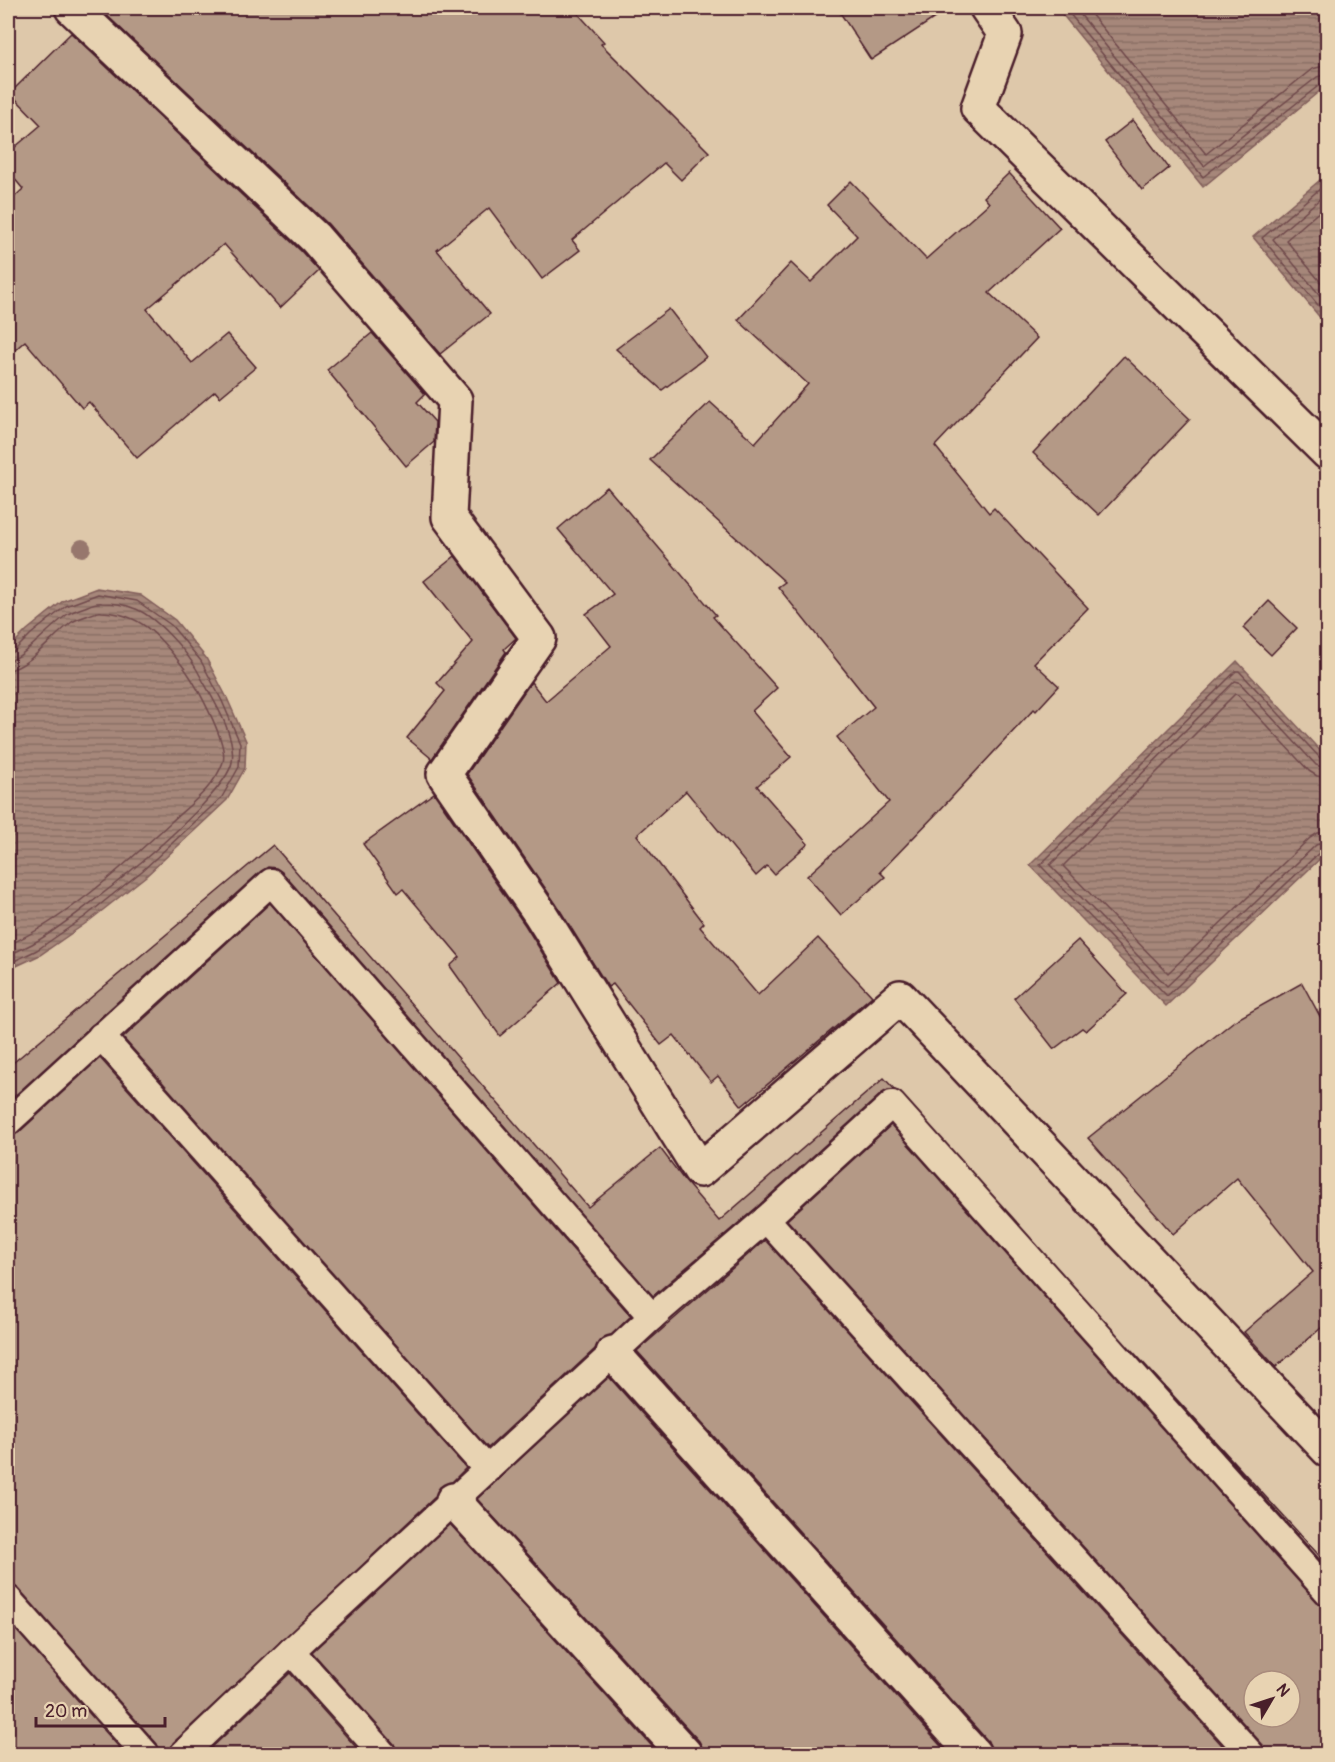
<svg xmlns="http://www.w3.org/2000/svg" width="1335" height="1762" font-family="Pangolin,sans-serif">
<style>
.water{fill:url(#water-rules);stroke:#815d5a;stroke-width:1.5}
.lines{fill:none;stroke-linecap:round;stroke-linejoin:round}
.shore{stroke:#6f494b;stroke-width:1.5}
.building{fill:#b49986;stroke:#4a1f2b;stroke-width:1.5;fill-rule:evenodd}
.service-casing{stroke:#4a1f2b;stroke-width:30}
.minor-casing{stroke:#4a1f2b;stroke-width:38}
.service{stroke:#e8d3b2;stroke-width:26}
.minor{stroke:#e8d3b2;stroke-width:33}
.tree{fill:#97776d}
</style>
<defs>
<pattern id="water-rules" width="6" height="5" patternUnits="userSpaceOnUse" patternTransform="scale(1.5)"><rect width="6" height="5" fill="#a6877a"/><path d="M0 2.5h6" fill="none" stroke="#896e64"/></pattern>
</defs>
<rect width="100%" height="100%" fill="#dec8aa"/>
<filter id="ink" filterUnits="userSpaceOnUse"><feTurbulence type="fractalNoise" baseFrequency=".0167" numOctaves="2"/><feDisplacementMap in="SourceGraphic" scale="12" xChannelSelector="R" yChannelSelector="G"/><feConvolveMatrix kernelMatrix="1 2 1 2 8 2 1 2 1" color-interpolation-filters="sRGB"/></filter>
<g filter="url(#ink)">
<!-- water -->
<g class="water">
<polygon points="1057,8 1325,8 1328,10 1327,85 1203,187"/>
<polygon points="1327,174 1327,326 1253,237"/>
<polygon points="97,588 140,595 175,620 206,658 227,698 246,741 245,768 227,800 146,876 89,921 40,955 8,970 8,649 27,630 63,601"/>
<polygon points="1237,661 1327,758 1327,852 1166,1006 1030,865"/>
</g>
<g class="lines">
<!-- shore -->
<g class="shore">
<polyline points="1065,8 1203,177 1322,83 1328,81"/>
<polyline points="1075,8 1204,166 1317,77 1328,74"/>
<polyline points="1086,8 1206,154 1312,69 1328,65"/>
<polyline points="1328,182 1262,238 1328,317"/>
<polyline points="1328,192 1273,239 1328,305"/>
<polyline points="1328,204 1286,240 1328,291"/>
<polyline points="8,653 13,652 31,634 66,606 98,594 137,601 171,625 201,661 222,701 240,743 239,767 222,797 196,821 142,871 86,916 37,950 8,964"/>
<path d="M8,661C21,660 53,624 68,614C73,611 79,609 85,607C90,605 96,602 102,603C112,603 124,604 133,608C154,614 187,652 197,670C210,695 237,734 232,762C226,800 70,924 32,944C24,948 16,952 8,955"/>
<path d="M8,670C27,669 55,634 72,622C77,619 83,617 89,615C93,614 97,611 102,612C140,613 159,636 181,664C194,680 229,743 223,762C215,787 188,806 170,823C122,867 67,919 8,945"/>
<polyline points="1328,761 1321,759 1239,671 1236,671 1040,865 1167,996 1321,851 1328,849"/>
<polyline points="1328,769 1316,765 1239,682 1235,681 1050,865 1167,986 1316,845 1328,841"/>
<polyline points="1328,778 1317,776 1309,771 1238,695 1235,694 1063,866 1168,973 1310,838 1318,833 1328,832"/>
</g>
</g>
<!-- building -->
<g class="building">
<polygon points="99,8 573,8 604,42 601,44 709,152 681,180 664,163 572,240 580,250 542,279 489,208 437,250 490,314 440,354 328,224"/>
<polygon points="837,8 950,8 871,60"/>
<polygon points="71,33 301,251 319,271 280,308 224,244 147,309 192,363 227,334 256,367 220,397 215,391 137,458 89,402 82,408 25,341 8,356 8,203 23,189 8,171 8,153 41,125 10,93"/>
<polygon points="1133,120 1169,168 1142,190 1105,142"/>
<polygon points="1009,173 1060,228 989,293 1037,338 935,446 989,513 994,508 1088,608 1034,663 1059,686 1036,711 1034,709 939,811 880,872 885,877 841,915 807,876 889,802 837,737 874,707 778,587 785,582 650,460 710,402 755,443 808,384 738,320 791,263 811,282 857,236 827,205 851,181 926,259 989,203 984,197"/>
<polygon points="669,309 706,357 662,390 616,349"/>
<polygon points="372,333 425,394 417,402 435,422 434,442 406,466 327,370"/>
<polygon points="1124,356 1190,419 1099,515 1033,453"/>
<polygon points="607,487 716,615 713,617 777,688 752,711 791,757 757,786 808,844 774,874 767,866 756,876 686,791 637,835 704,923 700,927 758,995 818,938 872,996 742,1106 718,1076 711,1082 674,1035 661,1045 613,984 608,987 556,904 467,774 531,682 546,701 611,646 586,614 613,594 558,529"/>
<polygon points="455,556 516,638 504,649 506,652 432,759 407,738 445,691 437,683 473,642 424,581"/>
<polygon points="1269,601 1297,628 1271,655 1243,628"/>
<polygon points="434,793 525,925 561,983 500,1036 450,966 460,957 403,889 398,893 363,844"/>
<polygon points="273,845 588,1207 660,1148 684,1180 719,1221 884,1078 895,1090 888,1090 882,1093 756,1208 653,1296 282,872 276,868 268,867 261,871 8,1102 8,1067"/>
<polygon points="270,903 631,1316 611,1335 600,1340 595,1349 488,1448 123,1038"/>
<polygon points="1078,940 1127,994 1086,1031 1082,1028 1054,1049 1014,998"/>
<polygon points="1302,983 1328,1031 1328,1322 1276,1367 1244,1332 1313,1272 1237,1178 1173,1234 1088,1138 1234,1021"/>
<polygon points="100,1058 466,1468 452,1482 440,1487 435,1497 173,1743 168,1755 161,1755 157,1744 19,1589 13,1585 8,1584 8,1137 18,1133"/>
<path d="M891,1125L1317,1602L1328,1607V1755H1266L1262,1744L787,1220ZM1254,1681H1290V1717H1254Z"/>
<polygon points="765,1240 1231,1755 992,1755 988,1741 637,1351"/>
<polygon points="1128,1346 1328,1565 1328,1569"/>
<polygon points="609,1377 949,1755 703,1755 703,1749 699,1741 477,1499"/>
<polygon points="450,1524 660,1755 398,1755 394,1744 312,1652"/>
<polygon points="8,1621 126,1755 8,1755"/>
<polygon points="290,1673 363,1755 204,1755"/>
</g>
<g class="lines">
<!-- service casing -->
<g class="service-casing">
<g id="service">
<polyline points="101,1036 487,1469"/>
<polyline points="8,1122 271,882 652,1317"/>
<polyline points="766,1219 1251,1754"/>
<polyline points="8,1599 146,1754"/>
<polyline points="291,1651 383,1754"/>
<polyline points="183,1754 291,1651 652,1317 766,1219 892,1104 1328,1592"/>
</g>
</g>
<!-- minor casing -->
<g class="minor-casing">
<g id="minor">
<polyline points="72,8 315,238 455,400 449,517 539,638 444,774 541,915 700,1170 900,997 1328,1450"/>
<polyline points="987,8 1005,34 978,108 1328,453"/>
<polyline points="613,1353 974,1754"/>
<polyline points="453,1500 685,1754"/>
</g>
</g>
<!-- service -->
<use href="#service" class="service"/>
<!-- minor -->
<use href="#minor" class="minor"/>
</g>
<!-- trees -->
<circle class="tree" cx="82" cy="548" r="9"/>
</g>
<!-- margin -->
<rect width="1335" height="1762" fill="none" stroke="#e8d3b2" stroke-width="30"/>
<rect x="15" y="15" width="1305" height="1732" fill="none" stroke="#4a1f2b" stroke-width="2" filter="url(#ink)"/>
<!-- north arrow -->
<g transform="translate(1272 1699) rotate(51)"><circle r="28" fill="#e8d3b2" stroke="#a98b7c" stroke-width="1.5"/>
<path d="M0-4.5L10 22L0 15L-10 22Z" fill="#4a1f2b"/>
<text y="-9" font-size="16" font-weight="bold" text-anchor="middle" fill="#4a1f2b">N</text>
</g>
<!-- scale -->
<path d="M36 1717v9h129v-9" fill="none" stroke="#4a1f2b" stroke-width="3"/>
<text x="45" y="1717" font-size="18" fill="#4a1f2b" stroke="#e8d3b2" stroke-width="4.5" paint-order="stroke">20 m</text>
</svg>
